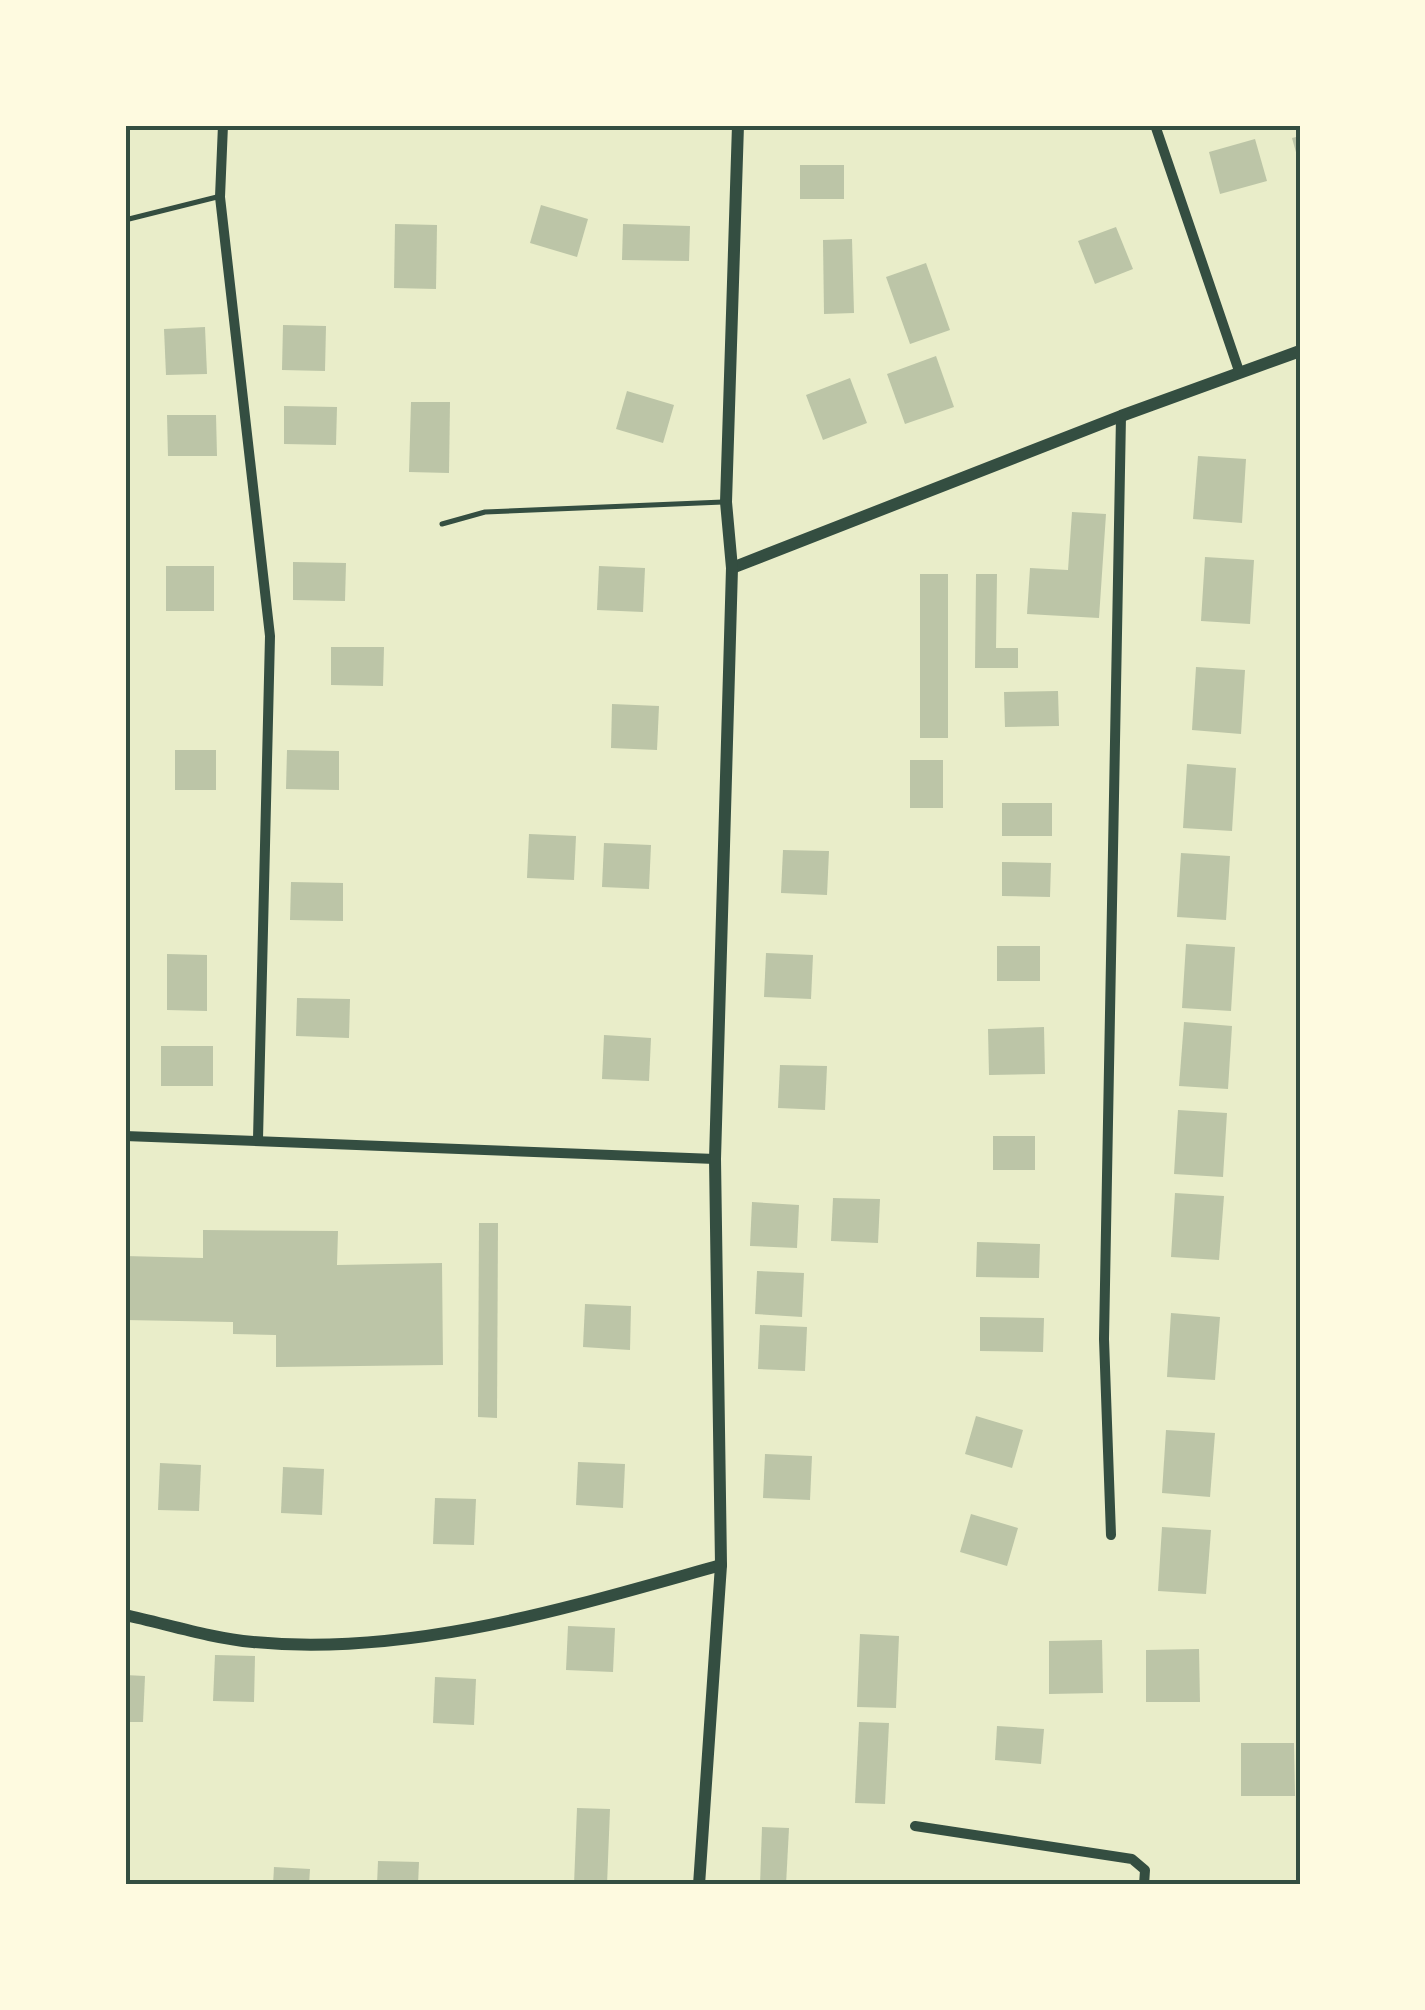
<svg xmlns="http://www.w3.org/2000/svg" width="1425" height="2010" font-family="'Alegreya Sans',sans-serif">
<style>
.building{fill:#bcc5a7}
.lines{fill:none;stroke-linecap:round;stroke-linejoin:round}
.service{stroke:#344e41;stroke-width:5}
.minor{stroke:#344e41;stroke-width:10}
.tertiary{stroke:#344e41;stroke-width:12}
.neatline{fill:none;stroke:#344e41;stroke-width:4}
</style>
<rect width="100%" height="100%" fill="#e9edc9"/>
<!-- building -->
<g class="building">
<polygon points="1300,136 1300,162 1299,163 1292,138"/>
<polygon points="1255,139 1267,181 1220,194 1209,152"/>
<rect x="800" y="165" width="44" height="34"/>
<polygon points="541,205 588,219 577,257 530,243"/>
<polygon points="395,224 437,225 436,289 394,288"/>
<polygon points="623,224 690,226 689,261 622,260"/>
<polygon points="1116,227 1133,269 1095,284 1078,241"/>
<polygon points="852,239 854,313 824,314 823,240"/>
<polygon points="926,263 950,330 910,344 886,277"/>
<polygon points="283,325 326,326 325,371 282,370"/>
<polygon points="205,327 207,374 166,375 164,329"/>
<polygon points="125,336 130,336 128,380 125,380"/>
<polygon points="936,356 954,407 905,424 887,374"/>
<polygon points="850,378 867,423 823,440 806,395"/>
<polygon points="627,391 674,405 663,443 616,429"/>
<polygon points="411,402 450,402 449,473 409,472"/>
<polygon points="284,406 337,407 336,445 284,444"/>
<polygon points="167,415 216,415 217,456 168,456"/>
<polygon points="1198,456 1246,459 1242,523 1193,519"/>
<polygon points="1072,512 1106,514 1099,618 1027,614 1030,568 1068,570"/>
<polygon points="1205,557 1254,560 1250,624 1201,621"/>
<polygon points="293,562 346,563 345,601 293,600"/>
<rect x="166" y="566" width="48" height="45"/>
<polygon points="599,566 645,568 643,612 597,610"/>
<rect x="920" y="574" width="28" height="164"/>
<polygon points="976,574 997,574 996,648 1018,648 1018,668 975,668"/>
<polygon points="331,647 384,647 383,686 331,685"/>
<polygon points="1196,667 1245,670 1241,734 1192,730"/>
<polygon points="1058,691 1059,726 1005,727 1004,692"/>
<polygon points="612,704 659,706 657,750 611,748"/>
<rect x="175" y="750" width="41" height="40"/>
<polygon points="287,750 339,751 339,790 286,789"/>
<rect x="910" y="760" width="33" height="48"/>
<polygon points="1187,764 1236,768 1232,831 1183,828"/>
<rect x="1002" y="803" width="50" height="33"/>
<polygon points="529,834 576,836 574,880 527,878"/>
<polygon points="604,843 651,845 649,889 602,887"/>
<polygon points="783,850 829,851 827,895 781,893"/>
<polygon points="1181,853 1230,856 1226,920 1177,917"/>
<polygon points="1002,862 1051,863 1050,897 1002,896"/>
<polygon points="291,882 343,883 343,921 290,920"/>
<polygon points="1186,944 1235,947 1231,1011 1182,1008"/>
<rect x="997" y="946" width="43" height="35"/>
<polygon points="766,953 813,955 811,999 764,997"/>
<polygon points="167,954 207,955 207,1011 167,1010"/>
<polygon points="297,998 350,999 349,1038 296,1036"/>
<polygon points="1184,1022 1232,1026 1228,1089 1179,1086"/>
<polygon points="1044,1027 1045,1074 989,1075 988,1029"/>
<polygon points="604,1035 651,1038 649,1081 602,1079"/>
<rect x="161" y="1046" width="52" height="40"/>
<polygon points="780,1065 827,1066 825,1110 778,1108"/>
<polygon points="1178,1110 1227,1113 1223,1177 1174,1174"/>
<rect x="993" y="1136" width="42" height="34"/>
<polygon points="1175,1193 1224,1196 1219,1260 1171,1257"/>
<polygon points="833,1198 880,1199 878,1243 831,1241"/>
<polygon points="752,1202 799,1205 797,1248 750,1246"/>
<polygon points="479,1223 498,1223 497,1418 478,1417"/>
<polygon points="203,1230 338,1231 337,1265 442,1263 443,1365 276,1367 276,1335 233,1334 233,1322 125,1320 125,1256 203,1258"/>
<polygon points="977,1242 1040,1244 1039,1278 976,1277"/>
<polygon points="757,1271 804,1273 802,1317 755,1314"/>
<polygon points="585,1304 631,1306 630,1350 583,1347"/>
<polygon points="1171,1313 1220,1317 1215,1380 1167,1377"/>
<polygon points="980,1317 1044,1318 1043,1352 980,1351"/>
<polygon points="760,1325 807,1327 805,1371 758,1369"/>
<polygon points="976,1416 1023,1430 1012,1468 965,1454"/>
<polygon points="1166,1430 1215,1433 1210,1497 1162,1493"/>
<polygon points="765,1454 812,1456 810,1500 763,1498"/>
<polygon points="578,1462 625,1464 623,1508 576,1505"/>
<polygon points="160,1463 201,1465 199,1511 158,1510"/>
<polygon points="283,1467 324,1469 322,1515 281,1513"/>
<polygon points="435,1498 476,1499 474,1545 433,1544"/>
<polygon points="971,1514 1018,1528 1007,1566 960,1552"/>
<polygon points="1162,1527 1211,1530 1206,1594 1158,1591"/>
<polygon points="568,1626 615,1628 613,1672 566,1670"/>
<polygon points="860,1634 899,1636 896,1708 857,1707"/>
<polygon points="1102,1640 1103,1693 1049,1694 1049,1641"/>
<polygon points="1199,1649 1200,1702 1146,1702 1146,1650"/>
<polygon points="215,1655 255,1656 254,1702 213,1701"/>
<polygon points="125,1675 145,1676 143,1722 125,1722"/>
<polygon points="435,1677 476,1679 474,1725 433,1723"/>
<polygon points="859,1722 889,1723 885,1804 855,1803"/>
<polygon points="997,1726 1044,1729 1041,1764 995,1760"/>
<polygon points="1241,1743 1294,1743 1295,1796 1241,1796"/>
<polygon points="577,1808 610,1809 607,1885 574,1885"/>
<polygon points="762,1827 789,1828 786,1885 760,1885"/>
<polygon points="378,1861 419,1862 418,1885 377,1885"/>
<polygon points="274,1867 310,1869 309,1885 273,1885"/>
<polygon points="135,1880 176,1881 176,1885 135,1885"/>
</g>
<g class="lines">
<!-- service -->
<g class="service">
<polyline points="125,220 217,197"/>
<polyline points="442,524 485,512 723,502"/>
</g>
<!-- minor -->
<g class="minor">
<polyline points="223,125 220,197 270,636 258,1139"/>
<polyline points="1155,125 1239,371"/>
<polyline points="125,1136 715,1159"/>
<polyline points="1111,1535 1104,1339 1121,416"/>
<polyline points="915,1826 1132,1859 1145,1870 1144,1885"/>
</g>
<!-- tertiary -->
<g class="tertiary">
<polyline points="732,568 1121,416 1300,351"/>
<path d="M125,1615C167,1624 210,1638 253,1642C411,1657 570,1607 721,1565"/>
<polyline points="699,1885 721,1565 715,1159 732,568 726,502 738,125"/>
</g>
</g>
<!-- border -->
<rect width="1425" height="2010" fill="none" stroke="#fefae0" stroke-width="255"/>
<rect x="128" y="128" width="1170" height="1754" class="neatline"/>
</svg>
